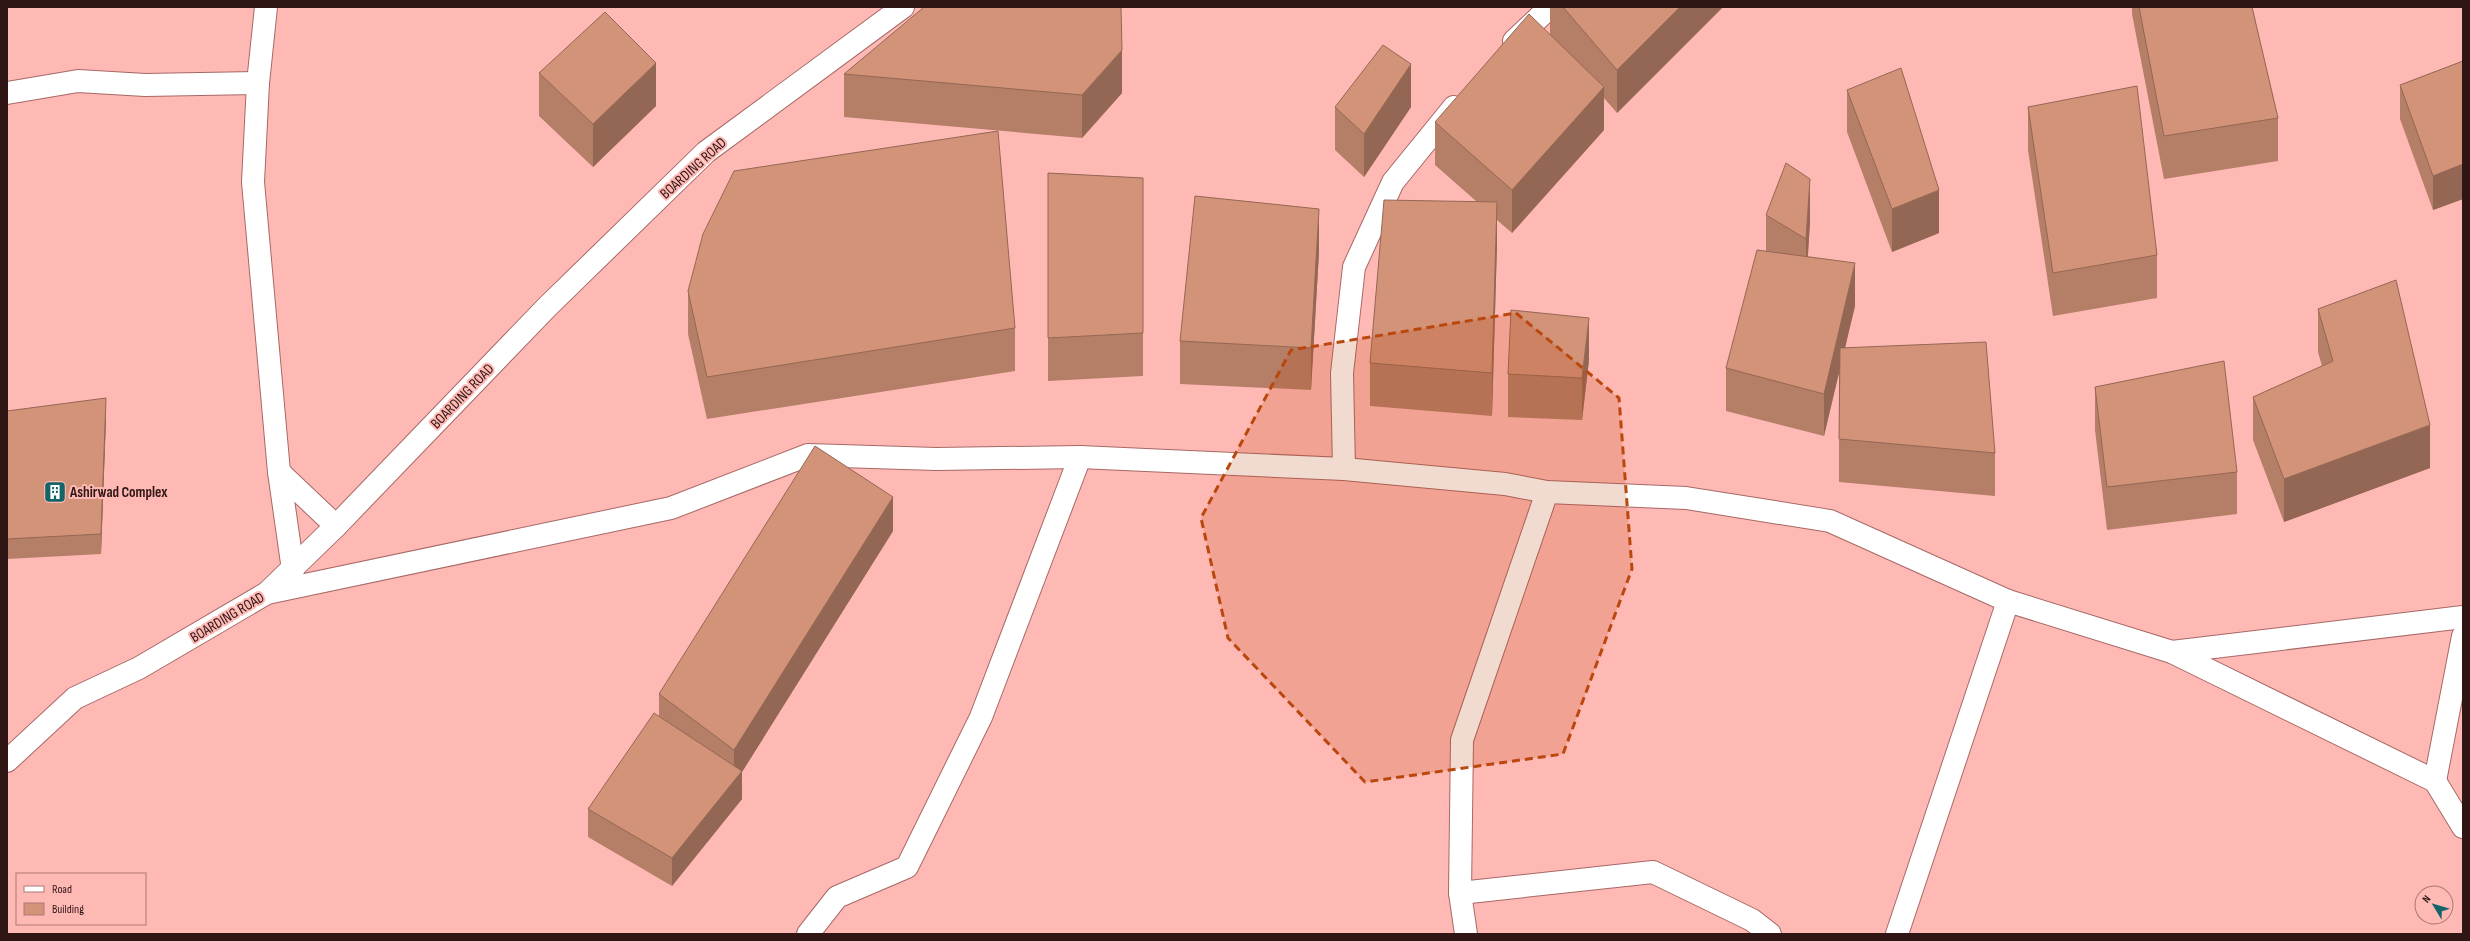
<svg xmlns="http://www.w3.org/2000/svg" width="2470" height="941" font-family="'Sofia Sans Condensed',sans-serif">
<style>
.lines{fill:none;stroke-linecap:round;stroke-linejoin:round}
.minor-casing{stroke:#a76865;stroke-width:24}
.minor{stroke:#fff;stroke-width:22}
.wall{fill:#b57e67}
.shaded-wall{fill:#946754}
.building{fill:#d39378;stroke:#946754}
.marked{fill:#ba480e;fill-opacity:0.2;stroke:#ba480e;stroke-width:3;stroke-dasharray:8 5;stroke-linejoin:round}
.labels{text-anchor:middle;stroke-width:4;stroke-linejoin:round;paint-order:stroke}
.street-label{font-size:15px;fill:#2f1615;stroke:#ffb9b5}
.poi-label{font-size:15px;font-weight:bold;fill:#2f1615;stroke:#ffb9b5;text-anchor:start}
</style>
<rect width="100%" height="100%" fill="#ffb9b5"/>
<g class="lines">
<!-- minor casing -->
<g class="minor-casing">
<g id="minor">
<polyline points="266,7 258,83 253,182 279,472 293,570"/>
<polyline points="1514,41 1550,7"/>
<polyline points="7,93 78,81 145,85 258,83"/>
<polyline points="1344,469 1342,373 1354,267 1393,182 1454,107"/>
<polyline points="279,472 336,526"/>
<polyline points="267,593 671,508 808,455 936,459 1080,457 1344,469 1505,484 1547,492 1686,498 1830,521 2008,601 2172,652 2435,781 2463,636"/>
<polyline points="2172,652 2463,617"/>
<polyline points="7,761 75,698 139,668 267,593 336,526 547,307 706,152 903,7"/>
<polyline points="2435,781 2463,827"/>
<polyline points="1460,893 1653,872 1752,920 1770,934"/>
<polyline points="808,934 837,897 907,867 981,717 1080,457"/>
<polyline points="1466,934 1460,893 1462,740 1547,492"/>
<polyline points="1897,934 2008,601"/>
</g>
</g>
<!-- minor -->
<use href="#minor" class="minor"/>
</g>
<!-- wall -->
<g class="wall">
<polygon points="1550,7 1723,7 1617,113 1604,98 1604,130 1512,233 1497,220 1497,244 1492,416 1370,406 1370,363 1476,201 1435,165 1435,122 1550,34"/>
<polygon points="2132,7 2252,7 2278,118 2278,161 2164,179 2132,14"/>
<polygon points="2463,61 2463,199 2433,210 2400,119 2400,85"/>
<polygon points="539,73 656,106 593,167 539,116"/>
<polygon points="844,74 1122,93 1082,138 844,117"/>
<polygon points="1847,90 1939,233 1892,252 1847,132"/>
<polygon points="1335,107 1411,107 1364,177 1335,150"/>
<polygon points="2028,107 2157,255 2157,298 2053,316 2028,150"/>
<polygon points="1048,173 1143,178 1143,376 1048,381"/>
<polygon points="1766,215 1810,222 1808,256 1855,306 1845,347 1995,453 1995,496 1839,482 1839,371 1824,436 1726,411 1726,368 1766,251"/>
<polygon points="1319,252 1311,390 1180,384 1180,341"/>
<polygon points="688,291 1015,328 1015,371 707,419 688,334"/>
<polygon points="2318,309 2430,468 2284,522 2253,440 2253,397 2322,366 2318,352"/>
<polygon points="1589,360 1582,420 1508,417 1508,374"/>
<polygon points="2095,387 2237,472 2237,514 2107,530 2095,430"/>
<polygon points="7,411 106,418 101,554 7,559"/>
<polygon points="893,531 742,772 742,799 672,886 588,837 588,809 659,717 659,694"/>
</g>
<!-- shaded-wall -->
<g class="shaded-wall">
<polygon points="1680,7 1723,7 1617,113 1617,70"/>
<polygon points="1122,50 1122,93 1082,138 1082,95"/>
<polygon points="656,63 656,106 593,167 593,124"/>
<polygon points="1411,64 1411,107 1364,177 1364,134"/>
<polygon points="1604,87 1604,130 1512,233 1512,190"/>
<polygon points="2463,164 2463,199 2433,210 2433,176"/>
<polygon points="1810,179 1810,222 1806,281 1806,239"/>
<polygon points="1939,190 1939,233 1892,252 1892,209"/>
<polygon points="1497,202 1497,244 1492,416 1492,373"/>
<polygon points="1319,209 1319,252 1311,390 1311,348"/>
<polygon points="1855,263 1855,306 1824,436 1824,394"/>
<polygon points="1589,318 1589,360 1582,420 1582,378"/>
<polygon points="106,398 106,418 101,554 101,534"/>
<polygon points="2430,425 2430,468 2284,522 2284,479"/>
<polygon points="893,497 893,531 742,772 742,799 672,886 672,858 734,780 734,750"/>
</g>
<!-- building -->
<g class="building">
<polygon points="924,7 1121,7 1122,50 1082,95 844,74"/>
<polygon points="1563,7 1680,7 1617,70"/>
<polygon points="2139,7 2252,7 2278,118 2164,136"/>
<polygon points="605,12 656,63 593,124 539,73"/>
<polygon points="1529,14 1604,87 1512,190 1435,122"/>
<polygon points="1383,45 1411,64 1364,134 1335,107"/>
<polygon points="2463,61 2463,164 2433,176 2400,85"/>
<polygon points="1901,68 1939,190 1892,209 1847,90"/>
<polygon points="2137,86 2157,255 2053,273 2028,107"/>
<polygon points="998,131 1015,328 707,377 688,291 703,234 734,171"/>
<polygon points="1786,163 1810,179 1806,239 1766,215"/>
<polygon points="1048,173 1143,178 1143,333 1048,338"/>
<polygon points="1195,196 1319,209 1311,348 1180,341"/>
<polygon points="1384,200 1497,202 1492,373 1370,363"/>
<polygon points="1757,250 1855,263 1824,394 1726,368"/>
<polygon points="2396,280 2430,425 2284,479 2253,397 2333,361 2318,309"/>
<polygon points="1511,310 1589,318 1582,378 1508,374"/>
<polygon points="1986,342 1995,453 1839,439 1840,348"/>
<polygon points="2224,361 2237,472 2107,487 2095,387"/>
<polygon points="106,398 101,534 7,539 7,411"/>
<polygon points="815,446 893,497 734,750 659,694"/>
<polygon points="654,713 742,771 672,858 588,809"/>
</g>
<!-- marked area -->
<path class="marked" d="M1516,313L1619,398L1632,569L1563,754L1365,782L1228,638L1201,518L1291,350Z"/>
<!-- icons -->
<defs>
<g id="building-square" transform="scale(1.15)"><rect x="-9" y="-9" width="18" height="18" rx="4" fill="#15646a" stroke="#ffb9b5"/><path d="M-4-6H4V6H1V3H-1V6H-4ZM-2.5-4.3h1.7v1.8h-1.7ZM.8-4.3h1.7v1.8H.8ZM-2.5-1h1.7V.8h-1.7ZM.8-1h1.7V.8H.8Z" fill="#fff"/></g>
</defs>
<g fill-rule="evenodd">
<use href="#building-square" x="55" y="492"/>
</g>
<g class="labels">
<!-- street labels -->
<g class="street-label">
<text transform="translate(693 168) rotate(-42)" y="5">BOARDING ROAD</text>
<text transform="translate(462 396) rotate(-46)" y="5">BOARDING ROAD</text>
<text transform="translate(227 617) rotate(-31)" y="5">BOARDING ROAD</text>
</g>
<!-- poi labels -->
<g class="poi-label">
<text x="70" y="497">Ashirwad Complex</text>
</g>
</g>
<!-- border -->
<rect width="2470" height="941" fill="none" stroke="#2f1615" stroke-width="16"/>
<!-- legend -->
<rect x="16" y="873" width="130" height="52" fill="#ffb9b5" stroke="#ac7875"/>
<rect x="24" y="886" width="20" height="6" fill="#ffffff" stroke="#ac7875"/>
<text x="52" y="893" font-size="12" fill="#2f1615">Road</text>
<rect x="24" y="903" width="20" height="12" fill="#d39378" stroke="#ac7875"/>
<text x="52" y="913" font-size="12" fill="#2f1615">Building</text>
<!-- north arrow -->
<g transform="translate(2434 905) rotate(308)"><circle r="19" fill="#ffb9b5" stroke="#ac7875"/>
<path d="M0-3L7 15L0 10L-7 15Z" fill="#15646a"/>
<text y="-6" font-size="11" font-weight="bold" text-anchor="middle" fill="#2f1615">N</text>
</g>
</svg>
